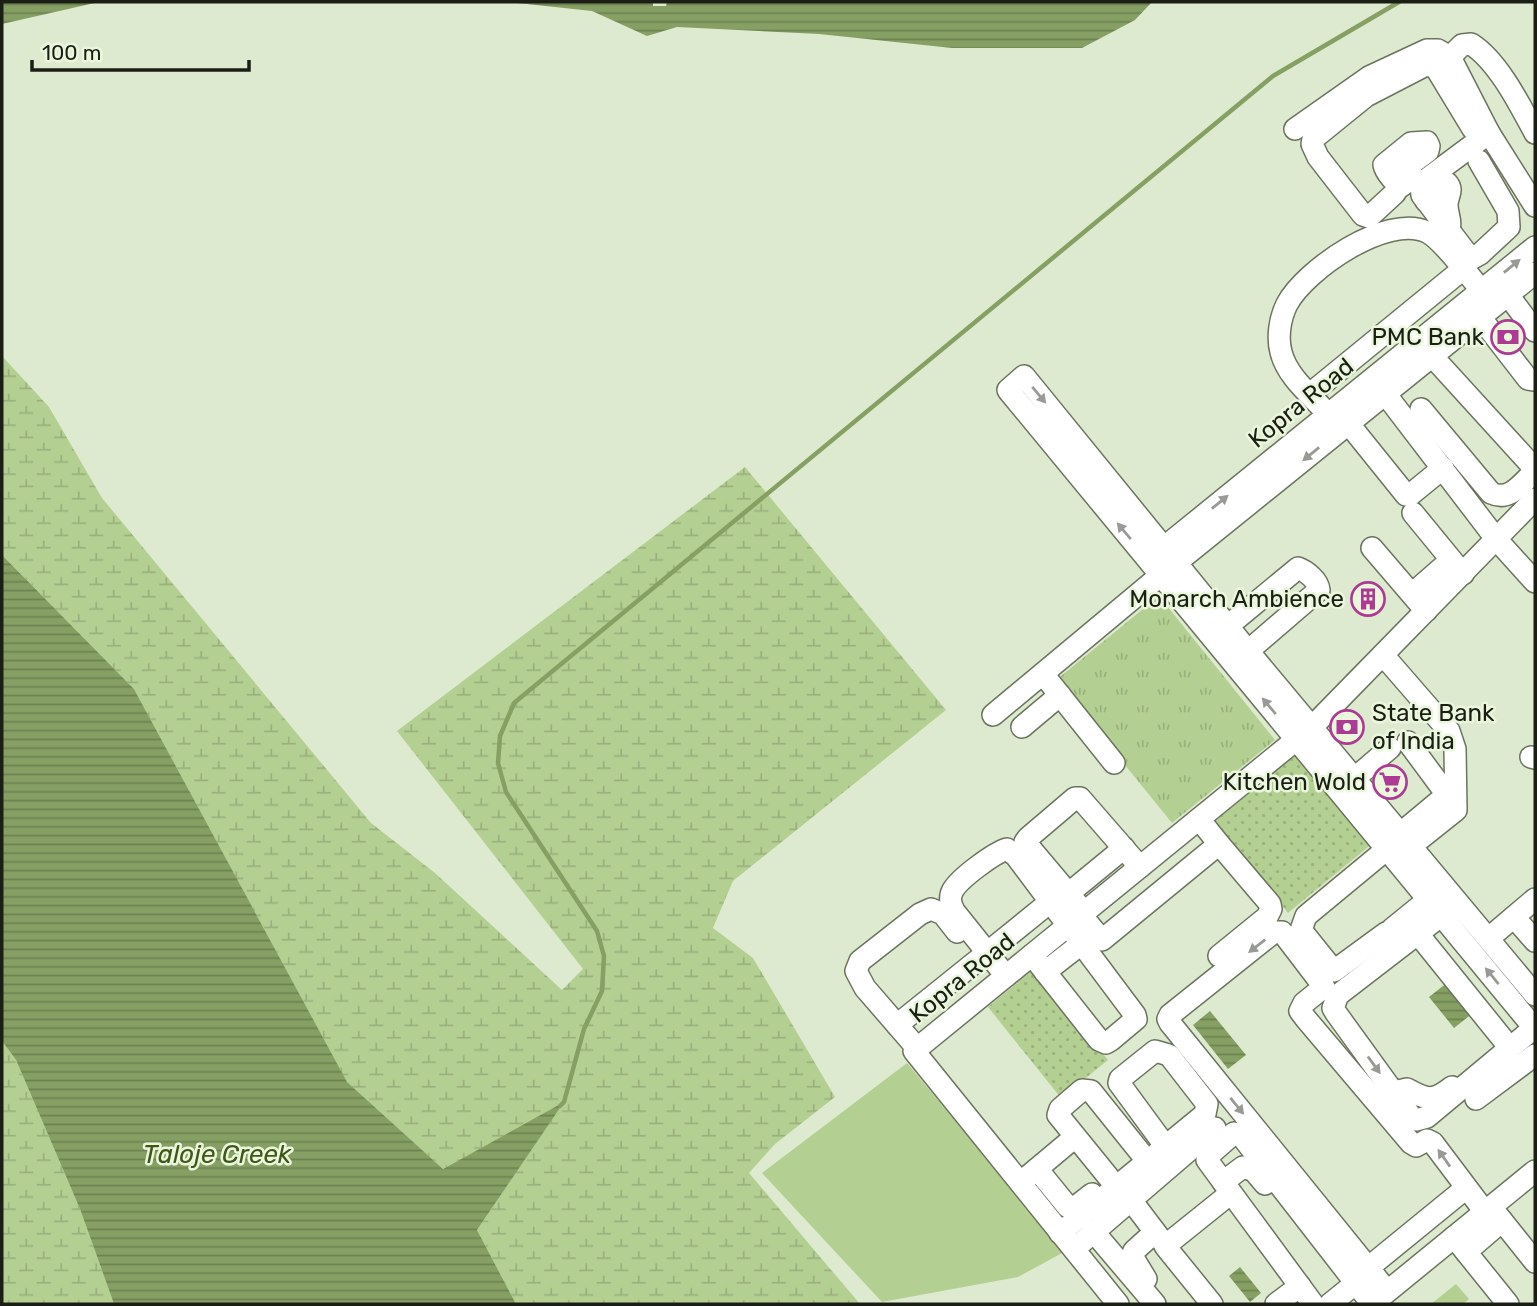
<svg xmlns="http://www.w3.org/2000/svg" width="1537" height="1306" font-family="Rubik,sans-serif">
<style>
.grass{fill:url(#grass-dots)}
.wetland{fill:url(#wetland-marsh)}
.park{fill:url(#park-tufts)}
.pitch{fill:#b4cf92}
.water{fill:url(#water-rules)}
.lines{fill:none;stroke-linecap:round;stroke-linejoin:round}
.stream{stroke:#86a064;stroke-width:4.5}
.minor-casing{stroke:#6a745e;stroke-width:24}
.minor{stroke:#fff;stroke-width:21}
.oneway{fill:#989a96}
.labels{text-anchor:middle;stroke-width:5;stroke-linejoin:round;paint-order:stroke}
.poi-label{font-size:24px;fill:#1a1e15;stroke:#ebf7dd;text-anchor:end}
.street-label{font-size:24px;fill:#1a1e15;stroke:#ebf7dd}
.water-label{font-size:26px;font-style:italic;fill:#405817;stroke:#ebf7dd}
</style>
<defs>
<pattern id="grass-dots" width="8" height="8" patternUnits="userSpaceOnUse" patternTransform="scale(1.75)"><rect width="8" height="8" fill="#b4cf92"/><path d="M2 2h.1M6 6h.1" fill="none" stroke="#9ab17d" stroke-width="1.8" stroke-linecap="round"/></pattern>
<pattern id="wetland-marsh" width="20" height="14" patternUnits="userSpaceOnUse" patternTransform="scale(1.75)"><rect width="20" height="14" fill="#b4cf92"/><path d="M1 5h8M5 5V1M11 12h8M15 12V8" fill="none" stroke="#9ab17d"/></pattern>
<pattern id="park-tufts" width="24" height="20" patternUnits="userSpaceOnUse" patternTransform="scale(1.75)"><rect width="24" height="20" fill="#b4cf92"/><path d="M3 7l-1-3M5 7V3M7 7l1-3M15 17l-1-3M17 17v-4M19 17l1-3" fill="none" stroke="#9ab17d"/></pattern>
<pattern id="water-rules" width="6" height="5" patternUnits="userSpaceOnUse" patternTransform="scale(1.75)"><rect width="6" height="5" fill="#86a064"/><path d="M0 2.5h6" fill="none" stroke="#6d8251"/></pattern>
</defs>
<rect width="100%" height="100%" fill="#deead0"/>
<!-- grass -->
<g class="grass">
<polygon points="1299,752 1373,843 1288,913 1215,821"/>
<polygon points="1034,969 1108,1060 1061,1098 988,1007"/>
</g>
<!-- wetland -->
<g class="wetland">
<polygon points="2,356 49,407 102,498 371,823 435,873 562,990 583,969 397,731 745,467 946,710 733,881 713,928 753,958 835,1097 775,1144 749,1173 860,1304 516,1304 477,1230 563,1103 443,1169 347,1083 134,689 2,555"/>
<polygon points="2,1041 16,1060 80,1209 114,1304 2,1304"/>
</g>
<!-- park -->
<polygon class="park" points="1159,596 1275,740 1172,823 1056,680"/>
<!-- pitch -->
<g class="pitch">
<polygon points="907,1063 1064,1252 1018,1277 882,1302 762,1173"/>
<polygon points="1456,1284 1469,1299 1463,1304 1431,1304"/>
</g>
<!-- water -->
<g class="water">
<polygon points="2,2 99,2 2,24"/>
<polygon points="508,2 653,2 653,6 666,6 667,2 1152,2 1135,20 1082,48 952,48 819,34 677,27 647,36 592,11"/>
<polygon points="2,555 134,689 347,1082 443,1169 564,1102 477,1230 516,1304 114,1304 80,1209 16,1060 2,1041"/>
<polygon points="1448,982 1473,1013 1454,1028 1429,997"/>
<polygon points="1210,1011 1246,1055 1228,1069 1193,1025"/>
<polygon points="1240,1267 1261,1293 1250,1302 1229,1276"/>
</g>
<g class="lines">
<!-- stream -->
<polyline class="stream" points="560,1106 564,1102 584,1029 602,991 604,956 597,931 506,792 498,763 500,736 514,703 1273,76 1399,2"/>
<!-- minor casing -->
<g class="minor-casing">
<g id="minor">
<path d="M1450,57L1462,45L1471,44C1498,61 1520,105 1535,133"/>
<polyline points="1295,129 1369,77 1427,50 1438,50 1450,57 1489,133 1535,206"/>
<polyline points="1479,161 1508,211 1509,227 1480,254 1471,259 1422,195 1421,187 1423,182 1489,133"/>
<path d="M1392,178L1428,151L1429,146L1427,142L1411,143L1384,165C1386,173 1394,181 1400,187L1414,177"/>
<polyline points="1395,193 1369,217 1363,215 1318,157 1312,144 1313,139 1366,96 1424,66 1431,65 1436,68 1473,129"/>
<path d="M1426,201L1447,183C1454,191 1447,195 1447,205C1447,215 1452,221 1449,230"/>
<polyline points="1508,295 1535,331"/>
<polyline points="1480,317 1528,379 1535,380"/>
<polyline points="1432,356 1535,469"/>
<polyline points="1377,383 1497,540 1535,582"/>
<polyline points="1310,394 1463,269"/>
<path d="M1421,409L1491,493C1510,502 1522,483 1535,471"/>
<path d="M1329,415C1312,396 1287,377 1281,352C1277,337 1280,318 1287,304C1305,270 1387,213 1427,232C1441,238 1470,277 1482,291"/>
<polyline points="1348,423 1406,495 1410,495 1443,468"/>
<polyline points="1413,513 1463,574"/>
<polyline points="1372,548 1426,611"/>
<polyline points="1156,554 1535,247"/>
<polyline points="1412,594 1443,567"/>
<path d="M1229,625L1298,568C1306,571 1318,580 1319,590L1248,651"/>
<polyline points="1383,655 1449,731 1455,749 1456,810 1402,853"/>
<polyline points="1043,674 1114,763"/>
<polyline points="993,715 1161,575 1535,273"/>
<polyline points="1022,727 1060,695"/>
<polyline points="1531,757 1535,758"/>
<polyline points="1355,778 1390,748"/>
<polyline points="1401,833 1443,798 1445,792 1408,742"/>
<polyline points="1068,894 1124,848"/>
<polyline points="1451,908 1338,995 1333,1008 1336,1013 1412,1118 1416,1120 1427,1117 1534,1028"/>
<polyline points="1084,912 1025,842 1028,838 1075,798 1080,798 1140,867"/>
<polyline points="1081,915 1102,940 1219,844 1199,819"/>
<polyline points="1514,917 1535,941"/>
<polyline points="1392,929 1429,899"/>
<polyline points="1386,933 1334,971 1301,930 1306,916 1387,849"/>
<polyline points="1418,934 1510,1048"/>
<polyline points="1489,938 1535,899"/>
<polyline points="987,953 1050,902"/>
<polyline points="1219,956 1267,917 1271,909 1270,904 1219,844"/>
<polyline points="1045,972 1081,944"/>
<path d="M1006,976L954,911C950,903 949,897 953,890C960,878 994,853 1007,849L1016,856L1135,1015L1136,1019L1111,1040L1106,1043L1099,1040L1032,955"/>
<polyline points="1535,995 1248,651 1024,376 1008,390 1535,1029"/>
<polyline points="897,1025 978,960"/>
<polyline points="917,1048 865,988 856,971 860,961 920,914 931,909 943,914 957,932"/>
<path d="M1394,1092L1407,1089C1427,1100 1433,1102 1452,1087"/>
<polyline points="1476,1099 1535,1055"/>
<polyline points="1037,1169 1068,1207 1074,1208 1092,1194"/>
<polyline points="1026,1178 1075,1137"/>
<polyline points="1110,1179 1058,1115 1060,1109 1082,1090 1091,1091 1148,1162"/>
<polyline points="1223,1182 1243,1167 1254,1171 1265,1184"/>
<polyline points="1491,1207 1535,1262"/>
<polyline points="1137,1208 1162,1241"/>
<polyline points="1093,1231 1155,1304"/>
<polyline points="1060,1233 1205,1114 1207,1104 1169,1055 1155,1051 1120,1079 1119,1083 1166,1147"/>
<polyline points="1454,1237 1508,1304"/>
<polyline points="1074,1249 1215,1128"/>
<polyline points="1466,1252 1502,1221"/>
<polyline points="1368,1268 1466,1188"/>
<polyline points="1146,1279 1132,1256 1134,1251 1155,1232"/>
<polyline points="1387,1291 1170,1023 1168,1019 1170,1015 1274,932 1282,932 1324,987 1304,1003 1300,1011 1306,1019 1411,1143 1416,1146 1427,1140 1433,1143 1485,1212"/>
<polyline points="1377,1300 1535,1171"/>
<polyline points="1118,1304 914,1051 1313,726 1535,499"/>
<polyline points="1212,1304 1165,1246 1231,1193"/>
<polyline points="1276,1304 1300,1286"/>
<polyline points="1313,1304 1207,1160 1209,1155 1234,1133 1240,1134 1372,1304"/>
<polyline points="1330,1304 1356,1283"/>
</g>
</g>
<!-- minor -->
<use href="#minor" class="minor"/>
</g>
<!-- one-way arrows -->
<defs><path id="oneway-solid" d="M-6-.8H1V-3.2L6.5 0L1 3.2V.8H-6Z" transform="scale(1.75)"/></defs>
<g class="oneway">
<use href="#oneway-solid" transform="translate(1512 266) rotate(-39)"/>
<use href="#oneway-solid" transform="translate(1039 395) rotate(50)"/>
<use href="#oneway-solid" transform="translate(1311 454) rotate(141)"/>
<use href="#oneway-solid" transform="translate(1220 502) rotate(-39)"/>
<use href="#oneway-solid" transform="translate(1124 531) rotate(-130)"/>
<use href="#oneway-solid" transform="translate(1269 706) rotate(-130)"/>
<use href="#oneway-solid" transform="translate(1257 946) rotate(142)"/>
<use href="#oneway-solid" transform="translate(1492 976) rotate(-129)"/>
<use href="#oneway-solid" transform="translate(1374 1065) rotate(54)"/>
<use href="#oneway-solid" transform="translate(1237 1106) rotate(51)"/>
<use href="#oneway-solid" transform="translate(1444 1158) rotate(-125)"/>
</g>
<!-- icons -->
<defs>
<g id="bank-ring" transform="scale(1.75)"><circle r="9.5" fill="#ebf7dd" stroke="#ad3a93" stroke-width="1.5"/><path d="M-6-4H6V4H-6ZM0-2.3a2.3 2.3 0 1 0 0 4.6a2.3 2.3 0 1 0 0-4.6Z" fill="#ad3a93"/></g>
<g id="building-ring" transform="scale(1.75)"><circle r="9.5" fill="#ebf7dd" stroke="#ad3a93" stroke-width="1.5"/><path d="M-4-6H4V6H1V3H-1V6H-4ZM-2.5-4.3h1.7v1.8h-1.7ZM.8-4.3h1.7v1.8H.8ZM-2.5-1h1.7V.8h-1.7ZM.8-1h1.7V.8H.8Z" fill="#ad3a93"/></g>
<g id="supermarket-ring" transform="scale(1.75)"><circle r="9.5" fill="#ebf7dd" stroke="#ad3a93" stroke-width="1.5"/><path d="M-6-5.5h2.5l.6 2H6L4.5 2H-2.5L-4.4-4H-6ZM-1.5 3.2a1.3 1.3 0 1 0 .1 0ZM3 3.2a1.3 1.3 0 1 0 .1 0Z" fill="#ad3a93"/></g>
</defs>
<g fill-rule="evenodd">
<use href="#bank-ring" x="1508" y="337"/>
<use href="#building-ring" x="1368" y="599"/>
<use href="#bank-ring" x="1347" y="727"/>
<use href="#supermarket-ring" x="1390" y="782"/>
</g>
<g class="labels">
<!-- poi labels -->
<g class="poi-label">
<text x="1484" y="345">PMC Bank</text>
<text x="1344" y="607">Monarch Ambience</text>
<text x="1372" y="721" text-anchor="start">State Bank<tspan x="1372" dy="28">of India</tspan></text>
<text x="1366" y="790">Kitchen Wold</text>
</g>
<!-- street labels -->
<g class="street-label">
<text transform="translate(1301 403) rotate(-39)" y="8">Kopra Road</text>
<text transform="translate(962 978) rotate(-39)" y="8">Kopra Road</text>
</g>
<!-- water labels -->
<g class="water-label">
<text x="217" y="1163">Taloje Creek</text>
</g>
</g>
<!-- border -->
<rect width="1537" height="1306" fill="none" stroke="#1a1e15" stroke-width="7"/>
<!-- scale -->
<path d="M32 60v10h217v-10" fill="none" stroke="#1a1e15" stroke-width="3.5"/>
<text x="42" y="60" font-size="21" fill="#1a1e15" stroke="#ebf7dd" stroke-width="5" paint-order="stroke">100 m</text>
</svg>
